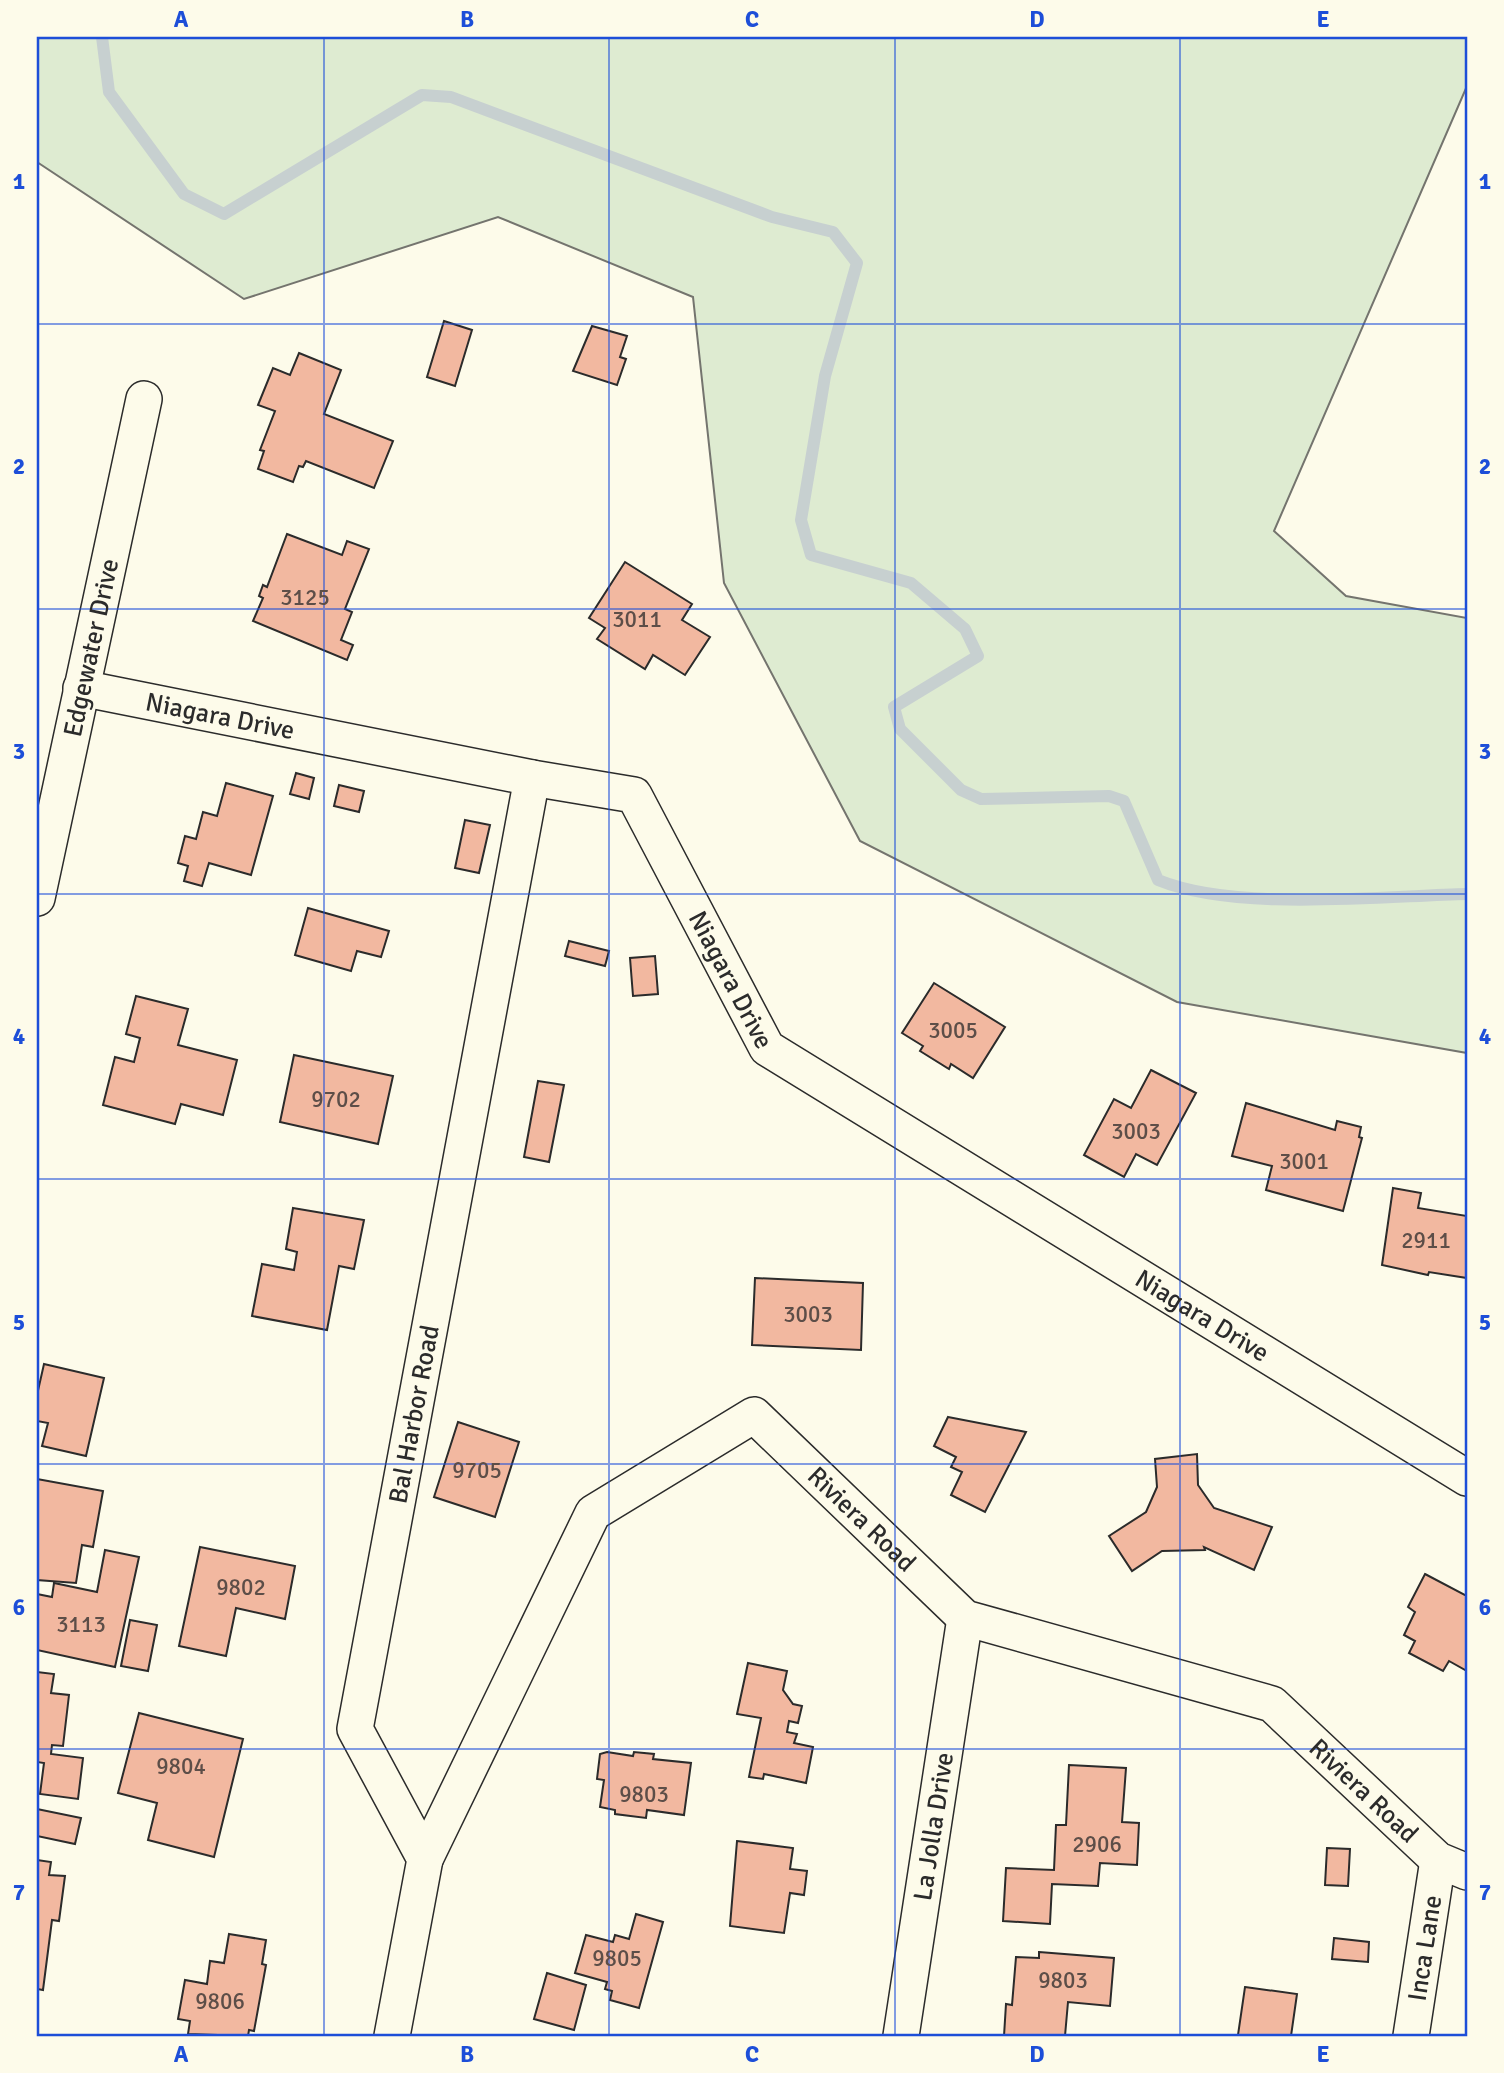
<svg xmlns="http://www.w3.org/2000/svg" width="1504" height="2073" font-family="Signika,sans-serif">
<style>
.green{fill:#deebd1;stroke:#74746e;stroke-width:2}
.lines{fill:none;stroke-linecap:round;stroke-linejoin:round}
.stream{stroke:#c7d0d0;stroke-width:12}
.building{fill:#f2b8a0;stroke:#2b2b2b;stroke-width:2}
.street-casing{stroke:#2b2b2b;stroke-width:38}
.street{stroke:#fdfbea;stroke-width:35}
.grid{fill:none;stroke:#1d4ed8;stroke-width:2;stroke-opacity:0.55}
.labels{text-anchor:middle;stroke-width:5;stroke-linejoin:round;paint-order:stroke}
.number-label{font-size:23px;fill:#5d4e48}
.street-label{font-size:26px;fill:#2b2b2b;stroke:#fdfbea}
.neatline{fill:none;stroke:#1d4ed8;stroke-width:2.5}
.grid-label{font-size:23px;text-anchor:middle;font-weight:bold;fill:#1d4ed8}
</style>
<rect width="100%" height="100%" fill="#fdfbea"/>
<!-- green -->
<polygon class="green" points="37,37 1467,37 1467,86 1274,531 1346,596 1467,618 1467,1053 1177,1002 860,841 724,583 693,297 498,217 244,299 37,162"/>
<g class="lines">
<!-- stream -->
<path class="stream" d="M102,37L109,92L184,194L224,214L422,95L451,97L772,217L833,232L857,263L825,376L801,520L811,555L911,583L965,629L978,656L894,707L900,729L961,790L981,799L1109,796L1124,801L1158,880C1236,912 1381,896 1467,894"/>
</g>
<!-- building -->
<g class="building">
<polygon points="444,321 472,330 455,386 427,377"/>
<polygon points="592,326 627,336 620,357 626,359 617,385 573,371"/>
<polygon points="299,353 341,370 324,414 393,441 374,488 306,461 303,467 299,466 293,482 258,469 264,451 260,450 275,411 258,405 273,368 290,375"/>
<polygon points="287,534 342,555 347,541 369,549 345,609 352,612 341,640 353,645 347,660 253,621 263,598 259,596 263,585 267,587"/>
<polygon points="625,562 692,604 682,620 710,637 685,675 653,655 645,669 597,639 605,628 589,618"/>
<polygon points="296,773 314,778 309,799 290,794"/>
<polygon points="226,783 273,796 251,875 209,863 202,886 184,881 188,866 178,863 185,836 196,839 203,812 217,816"/>
<polygon points="339,785 364,791 359,812 334,806"/>
<polygon points="465,820 490,825 479,873 455,868"/>
<polygon points="308,908 389,931 381,957 357,951 351,971 295,955"/>
<polygon points="569,941 609,951 605,966 565,956"/>
<polygon points="655,956 658,994 633,996 630,958"/>
<polygon points="934,983 1005,1027 973,1078 951,1064 949,1069 920,1051 923,1046 902,1033"/>
<polygon points="136,996 188,1009 178,1045 237,1060 223,1115 181,1104 175,1124 103,1105 115,1057 134,1062 140,1038 126,1034"/>
<polygon points="294,1055 393,1076 378,1144 280,1122"/>
<polygon points="1151,1070 1196,1093 1157,1165 1136,1154 1124,1177 1084,1155 1114,1099 1131,1108"/>
<polygon points="538,1081 564,1085 549,1162 524,1157"/>
<polygon points="1246,1103 1335,1130 1337,1121 1361,1127 1359,1137 1362,1138 1343,1211 1266,1190 1272,1166 1232,1156"/>
<polygon points="1393,1188 1421,1193 1418,1208 1467,1216 1467,1278 1429,1272 1428,1275 1382,1265"/>
<polygon points="293,1208 364,1220 354,1269 339,1266 327,1330 252,1316 262,1264 294,1270 297,1252 286,1249"/>
<polygon points="755,1278 863,1283 861,1350 752,1345"/>
<polygon points="44,1364 104,1378 86,1456 42,1446 48,1423 37,1421 37,1395"/>
<polygon points="948,1417 1026,1432 985,1512 951,1495 962,1472 951,1467 956,1457 934,1446"/>
<polygon points="458,1422 519,1442 495,1517 434,1497"/>
<polygon points="1197,1454 1198,1485 1214,1508 1272,1527 1254,1570 1204,1547 1205,1550 1162,1551 1132,1571 1109,1536 1146,1512 1157,1487 1155,1459"/>
<polygon points="37,1479 103,1491 93,1547 82,1545 76,1583 37,1580"/>
<polygon points="200,1547 295,1566 285,1619 236,1608 226,1656 179,1646"/>
<polygon points="105,1550 139,1557 115,1667 37,1650 37,1594 52,1597 54,1583 97,1592"/>
<polygon points="1425,1574 1467,1596 1467,1671 1449,1661 1443,1671 1409,1653 1415,1641 1404,1635 1415,1612 1408,1607"/>
<polygon points="130,1620 157,1625 148,1671 121,1666"/>
<polygon points="748,1663 787,1671 783,1690 793,1704 802,1706 798,1723 789,1721 787,1732 797,1734 794,1743 813,1747 806,1783 764,1774 763,1779 749,1777 761,1718 737,1714"/>
<polygon points="37,1672 54,1674 51,1693 69,1695 63,1746 52,1745 51,1754 83,1758 78,1799 40,1794 44,1763 37,1762"/>
<polygon points="139,1713 243,1739 214,1857 148,1840 157,1803 118,1793"/>
<polygon points="607,1752 633,1756 634,1752 654,1754 653,1759 691,1763 684,1815 647,1810 646,1818 615,1814 615,1810 600,1807 604,1780 597,1779 600,1754"/>
<polygon points="1069,1765 1126,1768 1122,1822 1139,1823 1137,1865 1100,1863 1098,1886 1052,1884 1050,1924 1003,1921 1006,1868 1054,1870 1056,1825 1066,1825"/>
<polygon points="37,1809 81,1818 75,1844 37,1836"/>
<polygon points="737,1841 793,1848 790,1869 807,1871 804,1895 790,1893 784,1933 730,1926"/>
<polygon points="1327,1848 1350,1849 1348,1886 1325,1885"/>
<polygon points="37,1860 51,1862 49,1875 65,1876 59,1921 52,1920 43,1990 37,1989"/>
<polygon points="636,1914 663,1922 639,2008 610,2000 612,1991 605,1989 607,1982 575,1973 586,1935 613,1942 615,1935 629,1939"/>
<polygon points="229,1934 266,1940 262,1964 266,1965 254,2031 249,2030 248,2036 188,2034 190,2021 178,2019 185,1980 207,1984 210,1961 224,1963"/>
<polygon points="1334,1938 1369,1942 1368,1962 1332,1959"/>
<polygon points="1039,1952 1114,1958 1110,2006 1068,2002 1065,2036 1004,2036 1006,2004 1012,2005 1016,1957 1039,1958"/>
<polygon points="547,1973 586,1985 574,2030 534,2019"/>
<polygon points="1245,1987 1297,1994 1291,2036 1238,2035"/>
</g>
<g class="lines">
<!-- street casing -->
<g class="street-casing">
<g id="street">
<path id="s1" d="M81,688L532,778L634,795L767,1048L1467,1478"/>
<path id="s2" d="M37,898L144,399"/>
<path id="s3" d="M425,1859L593,1513L754,1415L965,1618L1272,1704L1438,1860L1467,1872"/>
<path id="s4" d="M392,2036L425,1859L355,1729L532,778"/>
<path id="s5" d="M901,2036L965,1618"/>
<path id="s6" d="M1411,2036L1438,1860"/>
</g>
</g>
<!-- street -->
<use href="#street" class="street"/>
</g>
<!-- grid -->
<path class="grid" d="M324,37V2036M609,37V2036M895,37V2036M1180,37V2036M37,324H1467M37,609H1467M37,894H1467M37,1179H1467M37,1464H1467M37,1749H1467"/>
<g class="labels">
<!-- number labels -->
<g class="number-label">
<text x="305" y="605">3125</text>
<text x="637" y="627">3011</text>
<text x="953" y="1038">3005</text>
<text x="336" y="1107">9702</text>
<text x="1136" y="1139">3003</text>
<text x="1304" y="1169">3001</text>
<text x="1426" y="1248">2911</text>
<text x="808" y="1322">3003</text>
<text x="477" y="1478">9705</text>
<text x="241" y="1595">9802</text>
<text x="81" y="1632">3113</text>
<text x="181" y="1774">9804</text>
<text x="644" y="1802">9803</text>
<text x="1097" y="1852">2906</text>
<text x="617" y="1966">9805</text>
<text x="1063" y="1988">9803</text>
<text x="220" y="2009">9806</text>
</g>
<!-- street labels -->
<g class="street-label">
<text dy="9" stroke="none"><textPath href="#s2" startOffset="256">Edgewater Drive</textPath></text>
<text dy="9" stroke="none"><textPath href="#s1" startOffset="142">Niagara Drive</textPath></text>
<text dy="9" stroke="none"><textPath href="#s1" startOffset="772">Niagara Drive</textPath></text>
<text dy="9" stroke="none"><textPath href="#s1" startOffset="1360">Niagara Drive</textPath></text>
<text dy="9" stroke="none"><textPath href="#s4" startOffset="648">Bal Harbor Road</textPath></text>
<text dy="9" stroke="none"><textPath href="#s3" startOffset="723">Riviera Road</textPath></text>
<text dy="9" stroke="none"><textPath href="#s3" startOffset="1311">Riviera Road</textPath></text>
<text dy="9" stroke="none"><textPath href="#s5" startOffset="212">La Jolla Drive</textPath></text>
<text dy="9" stroke="none"><textPath href="#s6" startOffset="89">Inca Lane</textPath></text>
</g>
</g>
<!-- border -->
<rect width="1504" height="2073" fill="none" stroke="#fdfbea" stroke-width="77"/>
<rect x="38" y="38" width="1428" height="1997" class="neatline"/>
<g class="grid-label">
<text x="181" y="27">A</text>
<text x="467" y="27">B</text>
<text x="752" y="27">C</text>
<text x="1037" y="27">D</text>
<text x="1323" y="27">E</text>
<text x="19" y="189">1</text>
<text x="1485" y="189">1</text>
<text x="19" y="474">2</text>
<text x="1485" y="474">2</text>
<text x="19" y="759">3</text>
<text x="1485" y="759">3</text>
<text x="19" y="1044">4</text>
<text x="1485" y="1044">4</text>
<text x="19" y="1330">5</text>
<text x="1485" y="1330">5</text>
<text x="19" y="1615">6</text>
<text x="1485" y="1615">6</text>
<text x="19" y="1900">7</text>
<text x="1485" y="1900">7</text>
<text x="181" y="2062">A</text>
<text x="467" y="2062">B</text>
<text x="752" y="2062">C</text>
<text x="1037" y="2062">D</text>
<text x="1323" y="2062">E</text>
</g>
</svg>
